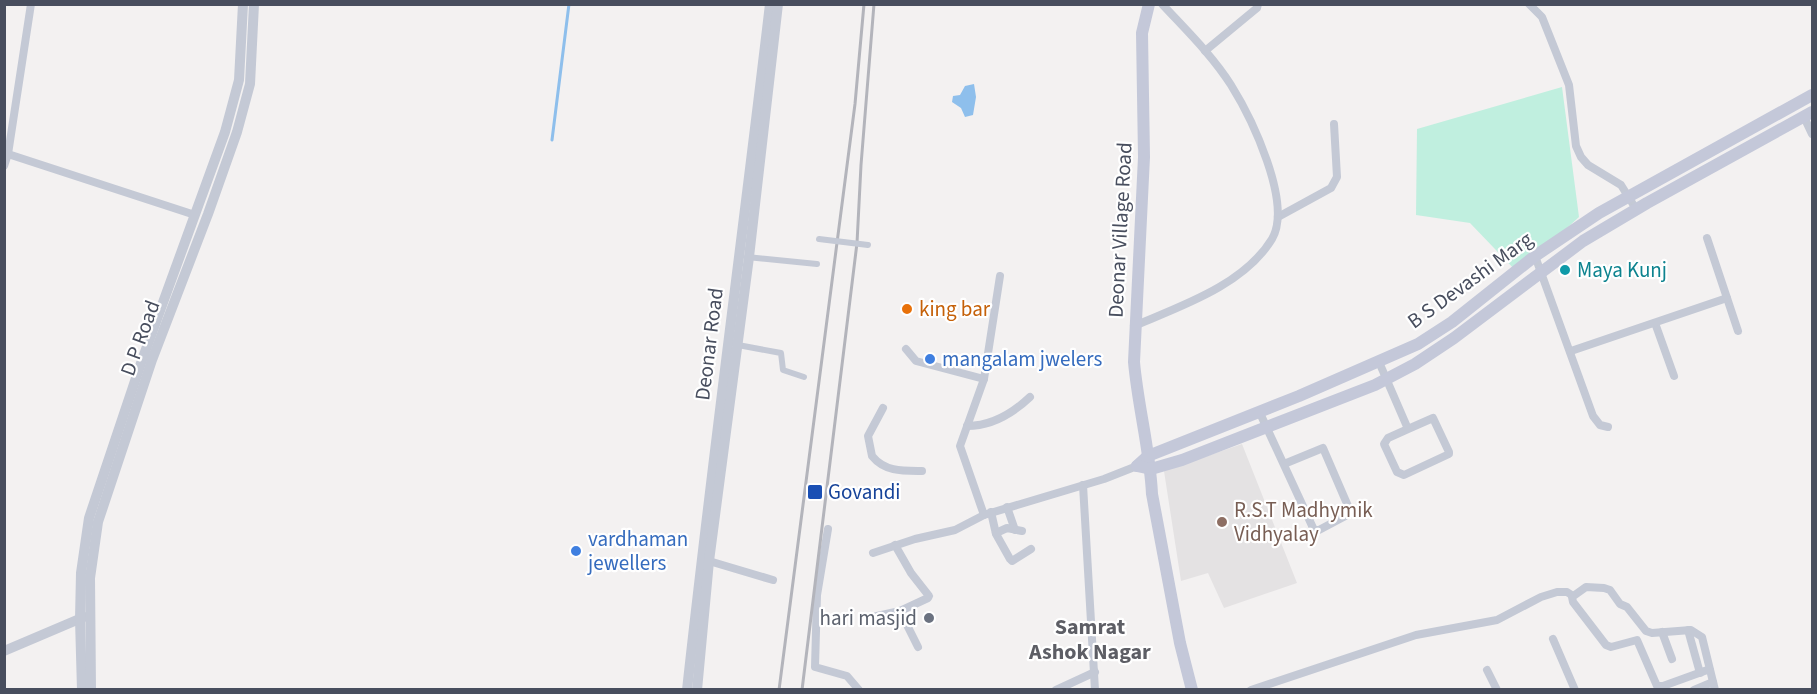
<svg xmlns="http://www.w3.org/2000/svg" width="1817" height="694" font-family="'Source Sans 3',sans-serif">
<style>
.education{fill:#e4e2e3}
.green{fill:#c0efdf}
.water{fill:#8ebfec}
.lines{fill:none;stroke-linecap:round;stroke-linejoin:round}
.stream{stroke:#8ebfec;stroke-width:3}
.pedestrian{stroke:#c4c9d5;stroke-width:6}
.minor{stroke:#c4c9d5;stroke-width:8}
.tertiary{stroke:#c4c9d5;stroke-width:10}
.secondary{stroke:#c4c8d9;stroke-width:12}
.rail{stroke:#b3b4bb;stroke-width:3}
.pedestrian-bridge{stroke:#c4c9d5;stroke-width:6}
.culture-dot{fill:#0f9aa8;stroke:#fff;stroke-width:2}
.food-dot{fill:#e8710a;stroke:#fff;stroke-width:2}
.shop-dot{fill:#3f7fe0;stroke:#fff;stroke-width:2}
.transit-dot{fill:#1a4fb4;stroke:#fff;stroke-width:2}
.education-dot{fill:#8d6e63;stroke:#fff;stroke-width:2}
.worship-dot{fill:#6b7280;stroke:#fff;stroke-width:2}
.labels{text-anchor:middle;stroke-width:4.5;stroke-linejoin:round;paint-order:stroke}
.street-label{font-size:21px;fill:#484e5e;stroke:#fff}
.culture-label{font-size:21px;fill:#0d838f;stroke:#fff;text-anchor:start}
.food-label{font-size:21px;fill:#c56008;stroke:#fff;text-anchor:start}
.shop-label{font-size:21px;fill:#366cbe;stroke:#fff;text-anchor:start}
.transit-label{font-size:21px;fill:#164399;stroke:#fff;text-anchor:start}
.education-label{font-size:21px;fill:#785e54;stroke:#fff;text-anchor:start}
.worship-label{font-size:21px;fill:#5b616d;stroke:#fff;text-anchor:end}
.neighbourhood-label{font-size:22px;font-weight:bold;fill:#5d5e65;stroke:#fff}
</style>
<rect width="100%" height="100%" fill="#f3f1f1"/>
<!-- education -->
<polygon class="education" points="1242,444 1297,583 1224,608 1208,573 1181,581 1164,471"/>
<!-- green -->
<polygon class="green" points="1562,87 1579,217 1518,273 1470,223 1416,215 1417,129"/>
<!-- water -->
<polygon class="water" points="974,84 976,97 973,115 965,117 961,108 952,102 953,96 960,95 965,86"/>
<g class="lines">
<!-- stream -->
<polyline class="stream" points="552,140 569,4"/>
<!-- pedestrian -->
<g class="pedestrian">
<polyline points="747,257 817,264"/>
<polyline points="738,345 781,353 783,370 804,377"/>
</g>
<!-- minor -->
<g class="minor">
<polyline points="1529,4 1542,17 1569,85 1576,146 1581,157 1588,165 1621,185 1636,209"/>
<polyline points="1205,51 1257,8 1258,4"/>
<polyline points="1804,117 1812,134"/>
<polyline points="8,154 195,215"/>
<polyline points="4,166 8,154 31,4"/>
<polyline points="1278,217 1331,188 1337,177 1334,124"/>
<polyline points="1707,238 1738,331"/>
<polyline points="1535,256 1593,416 1600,425 1608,427"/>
<polyline points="1000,276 984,379 960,446 984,515 1104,479 1137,466"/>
<polyline points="1655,323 1674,376"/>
<path d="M1134,326C1181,306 1244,285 1272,239C1293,203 1251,117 1231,85C1212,55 1186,30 1162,4"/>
<polyline points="906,349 916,361 984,379"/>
<polyline points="1571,351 1727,298"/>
<polyline points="1379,362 1408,429 1388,438 1384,444 1397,472 1404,475 1449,454 1449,452 1433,418 1408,429"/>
<path d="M883,408L868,436L872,456C885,472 903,471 922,471"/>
<polyline points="1259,411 1314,530 1319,530 1351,513 1323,448 1284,464"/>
<path d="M967,426C992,426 1012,414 1030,397"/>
<polyline points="1083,485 1095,690"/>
<polyline points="1007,507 1015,530"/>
<polyline points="991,512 996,534 1010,559 1012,561 1031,549"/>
<polyline points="828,529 817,595 815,667 847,676 859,690"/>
<polyline points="996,533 1007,528 1022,531"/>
<polyline points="895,545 911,573 929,596 928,598 900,611 918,647"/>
<polyline points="873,553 915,539 955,530 984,515"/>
<polyline points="709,561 773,580"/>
<polyline points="877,616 900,611"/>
<polyline points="1688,630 1700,673"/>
<polyline points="1662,632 1672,659"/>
<polyline points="1553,639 1575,690"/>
<polyline points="1710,669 1663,686 1657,686 1637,640 1611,647 1606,645 1573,602 1572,597 1586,587 1604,588 1610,590 1620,604 1627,607 1646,631 1652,633 1691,630 1702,637 1715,690"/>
<polyline points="1487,670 1497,690"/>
<polyline points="1056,690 1095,672"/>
<polyline points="1251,690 1416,635 1497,620 1541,597 1557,592 1567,592 1573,596"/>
<polyline points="1694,690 1713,682"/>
</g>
<!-- tertiary -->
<g class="tertiary">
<polyline points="4,651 84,617"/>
<polyline points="82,690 80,619 81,573 89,518 141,363 225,132 239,80 243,4"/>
<polyline points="91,690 90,578 98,522 152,360 208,214 237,132 250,84 254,4"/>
<path d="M687,690C712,461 743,233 770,4"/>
<polyline points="697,690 709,561 749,257 778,4"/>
</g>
<!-- secondary -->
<g class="secondary">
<path d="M1149,4L1142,33L1144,157L1134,362C1138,407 1150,450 1152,494L1180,643L1192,690"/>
<polyline points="1137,466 1148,456 1299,396 1418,344 1452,322 1535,256 1599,213 1812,95"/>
<polyline points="1137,466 1151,469 1182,460 1375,385 1415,364 1454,338 1583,241 1647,203 1812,112"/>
</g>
<!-- rail -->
<g class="rail">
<polyline points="779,690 855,104 864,4"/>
<polyline points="802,690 857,243 861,165 874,4"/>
</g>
<!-- pedestrian-bridge -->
<polyline class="pedestrian-bridge" points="819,239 868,245"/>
</g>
<!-- markers -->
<circle class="culture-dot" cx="1565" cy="270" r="6"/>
<circle class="food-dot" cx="907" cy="309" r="6"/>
<g class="shop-dot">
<circle cx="930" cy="359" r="6"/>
<circle cx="576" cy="551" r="6"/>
</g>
<rect class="transit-dot" x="807" y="484" width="16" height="16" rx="3"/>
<circle class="education-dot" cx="1222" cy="522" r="6"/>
<circle class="worship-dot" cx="929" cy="618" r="6"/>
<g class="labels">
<!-- street labels -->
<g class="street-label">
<text transform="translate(1120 230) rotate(-87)" y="7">Deonar Village Road</text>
<text transform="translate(1470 280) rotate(-36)" y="7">B S Devashi Marg</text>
<text transform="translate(140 338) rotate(-70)" y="7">D P Road</text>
<text transform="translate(709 344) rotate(-83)" y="7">Deonar Road</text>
</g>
<!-- culture labels -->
<g class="culture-label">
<text x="1577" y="277">Maya Kunj</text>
</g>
<!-- food labels -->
<g class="food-label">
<text x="919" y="316">king bar</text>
</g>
<!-- shop labels -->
<g class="shop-label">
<text x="942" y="366">mangalam jwelers</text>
<text x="588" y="546">vardhaman<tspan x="588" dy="24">jewellers</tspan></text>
</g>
<!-- transit labels -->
<g class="transit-label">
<text x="828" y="499">Govandi</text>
</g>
<!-- education labels -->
<g class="education-label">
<text x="1234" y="517">R.S.T Madhymik<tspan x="1234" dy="24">Vidhyalay</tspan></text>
</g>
<!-- worship labels -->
<g class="worship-label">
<text x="917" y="625">hari masjid</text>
</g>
<!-- neighbourhood labels -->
<g class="neighbourhood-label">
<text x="1090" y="634">Samrat<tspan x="1090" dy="25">Ashok Nagar</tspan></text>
</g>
</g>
<!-- border -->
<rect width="1817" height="694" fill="none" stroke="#484e5e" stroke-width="12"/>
</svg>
